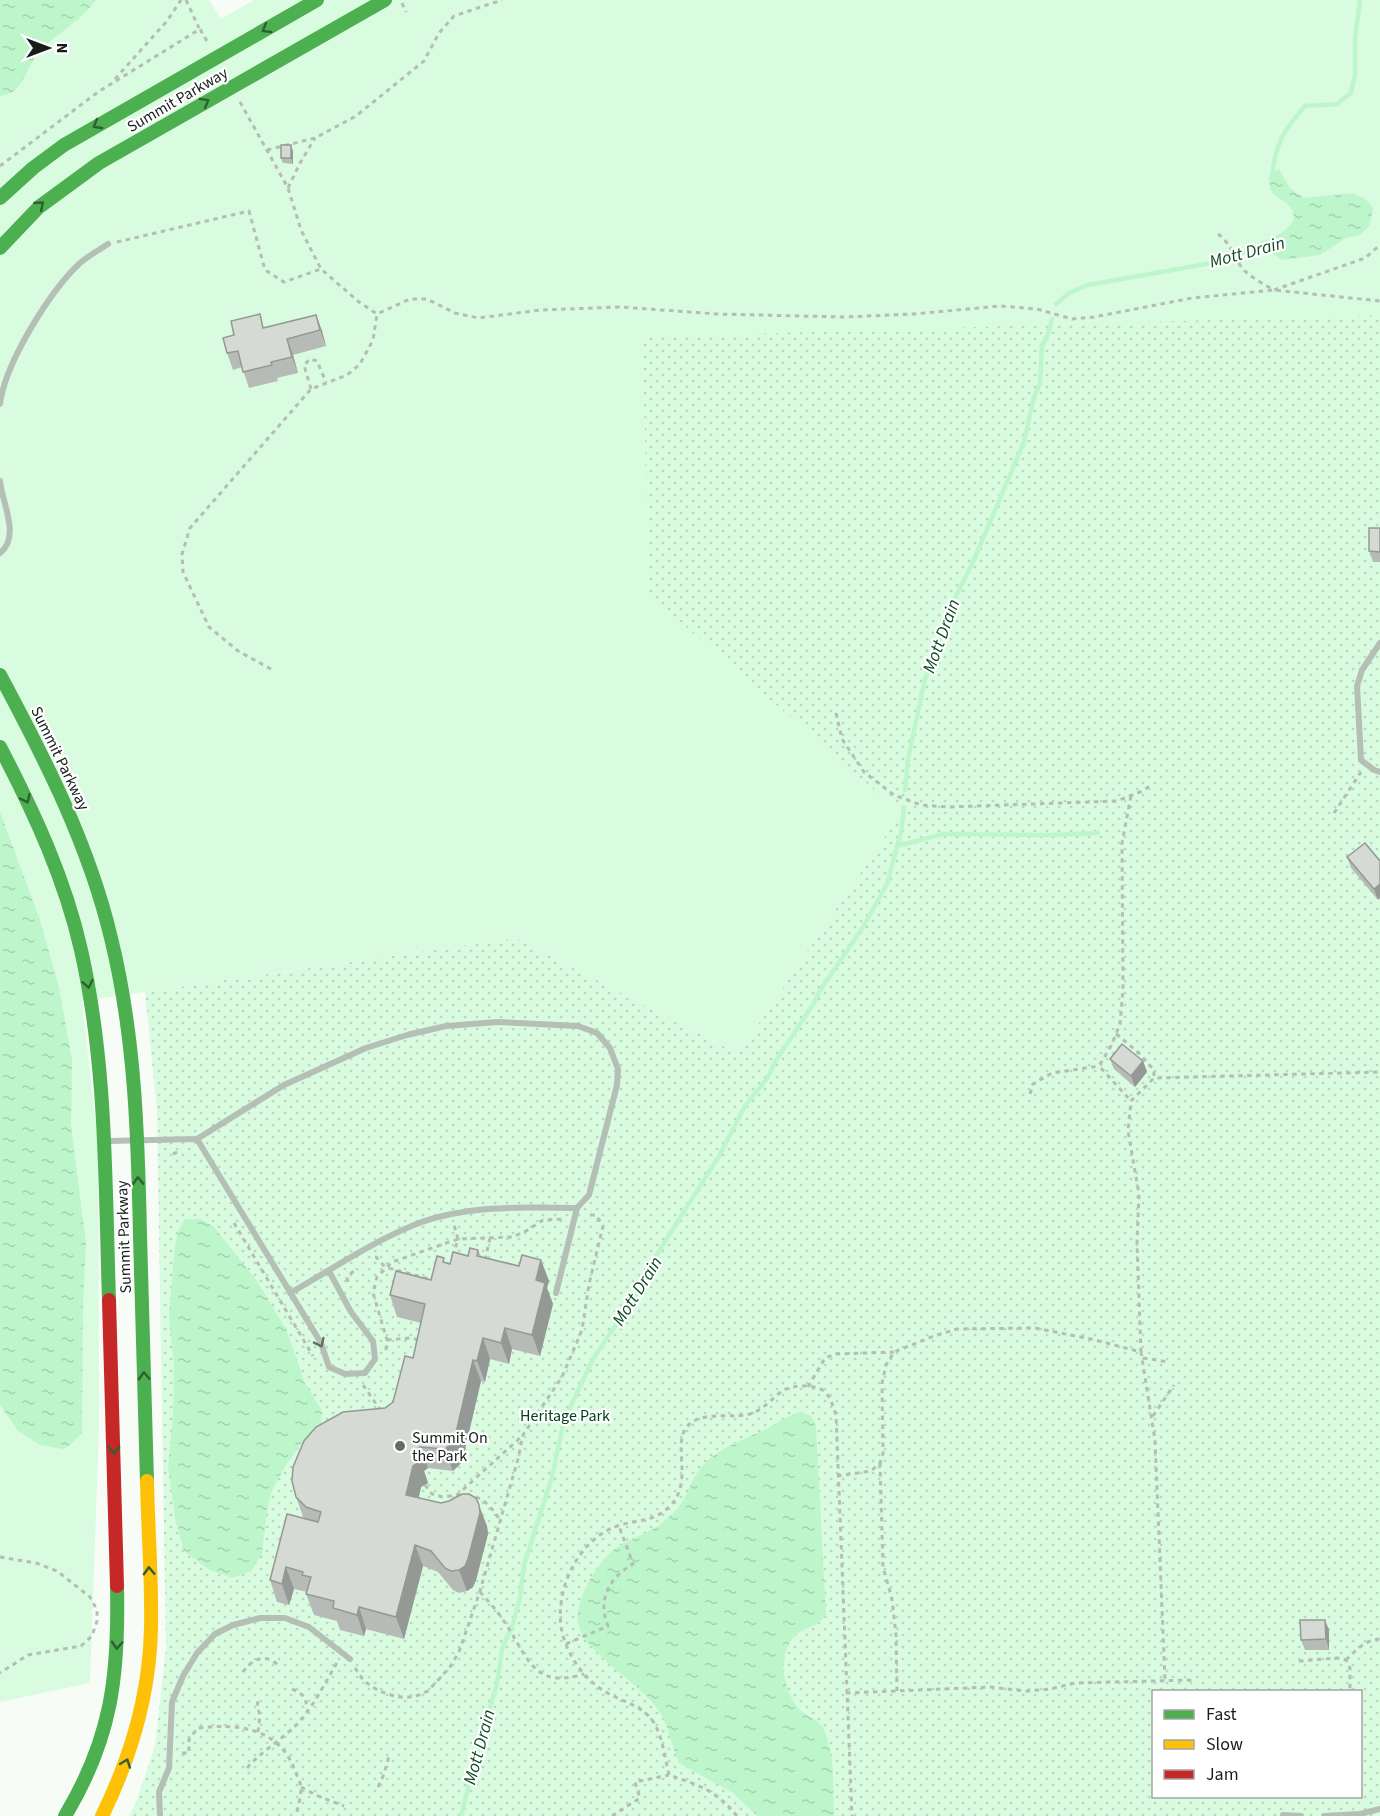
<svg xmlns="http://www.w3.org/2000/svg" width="1380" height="1816" font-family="'Source Sans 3',sans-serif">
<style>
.grass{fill:#d9fbe0}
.park{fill:url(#park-dots);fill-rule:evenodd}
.water{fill:url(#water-ripples)}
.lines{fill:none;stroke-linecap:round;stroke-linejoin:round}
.stream{stroke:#bef6cc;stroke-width:4.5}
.path{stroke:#b5bdb6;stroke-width:3;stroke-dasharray:4.5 4.5;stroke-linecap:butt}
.lane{stroke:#b4bfb6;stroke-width:6}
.fast{stroke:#4caf50;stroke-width:14}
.slow{stroke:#ffc107;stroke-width:14}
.jam{stroke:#c62828;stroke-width:14}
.wall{fill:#b7bbb7}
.shaded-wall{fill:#959995}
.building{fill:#d5dad5;stroke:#959995;stroke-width:1.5}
.oneway{stroke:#2f5f32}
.oneway2{stroke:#666e68}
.poi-dot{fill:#666b67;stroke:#fff;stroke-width:2}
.labels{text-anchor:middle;stroke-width:4.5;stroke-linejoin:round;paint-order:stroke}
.street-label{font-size:16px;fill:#181d19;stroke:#fff}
.park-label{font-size:16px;fill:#02401d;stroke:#fff}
.poi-label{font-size:16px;fill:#181d19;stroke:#fff;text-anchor:start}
.water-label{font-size:18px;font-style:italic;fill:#104a26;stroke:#fff}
</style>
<defs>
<pattern id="park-dots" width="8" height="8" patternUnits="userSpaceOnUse" patternTransform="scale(1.5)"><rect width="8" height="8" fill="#d9fbe0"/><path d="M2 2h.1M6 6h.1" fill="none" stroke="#bad7c0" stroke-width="1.8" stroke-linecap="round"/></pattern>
<pattern id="water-ripples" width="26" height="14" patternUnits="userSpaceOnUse" patternTransform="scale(1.5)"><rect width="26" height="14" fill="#bef6cc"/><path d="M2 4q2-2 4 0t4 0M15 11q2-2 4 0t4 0" fill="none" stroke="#a3d2af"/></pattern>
</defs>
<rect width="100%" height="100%" fill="#f7fcf7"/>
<!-- grass -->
<polygon class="grass" points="0,0 209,0 221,19 254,0 1380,0 1380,315 649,594 902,812 738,1054 516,938 82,1001 98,1143 99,1427 90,1683 0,1702"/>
<!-- park -->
<path class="park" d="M1380,315V1816H129L135,1805L155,1746L166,1649L157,1110L145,992L516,938L738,1054L901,813L648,594L643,337ZM1154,1692H1360V1796H1154Z"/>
<!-- water -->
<g class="water">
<path d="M0,0H96C90,7 84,15 77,20C62,33 47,41 35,57C26,71 21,95 0,96Z"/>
<path d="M1279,169L1289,187L1304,198L1353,193L1367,200L1373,208L1370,225L1360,235L1346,238L1320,255L1282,260L1273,254L1260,251L1261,241C1274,239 1304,224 1290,207C1285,200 1276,198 1272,192C1268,186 1269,179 1270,173Z"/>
<polygon points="0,812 39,917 59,987 72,1060 71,1126 86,1243 83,1302 82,1433 71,1444 63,1449 40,1445 18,1431 0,1405"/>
<polygon points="185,1219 201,1219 214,1227 257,1281 286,1329 305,1383 321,1409 322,1426 300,1445 286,1465 272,1491 267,1509 262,1554 251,1571 232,1578 208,1569 184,1551 175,1518 168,1467 173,1417 174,1364 169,1319 174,1253 178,1231"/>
<path d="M801,1412L811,1416L816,1425L826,1615C817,1629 803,1626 793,1638C777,1659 783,1691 800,1710C807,1717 820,1720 824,1730C835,1753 833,1791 834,1816H757L733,1793L679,1763C671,1746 669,1724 657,1708C637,1681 589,1656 579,1627C571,1605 598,1560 616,1548C631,1537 648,1535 663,1522C670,1516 678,1509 682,1502C688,1493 691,1482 697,1473C714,1448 741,1441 768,1428C780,1422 788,1415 801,1412Z"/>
</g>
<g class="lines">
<!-- stream -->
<g class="stream">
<path d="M1272,178C1275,144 1283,131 1305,106L1337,104L1351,93L1355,74V39L1360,0"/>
<polyline points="1056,304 1069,293 1088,285 1217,262 1260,246 1266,246"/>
<polyline points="905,790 908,759 925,679 934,658 945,618 973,562 1024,442 1034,397 1040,383 1042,346 1048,334 1052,319"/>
<polyline points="897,846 943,834 1050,835 1098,833"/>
<polyline points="461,1816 485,1723 497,1684 502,1649 513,1624 520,1597 524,1565 552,1477 564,1420 593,1359 638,1292 656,1256 719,1156 745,1106 768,1077 775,1062 814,1003 819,992 863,927 887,884 901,832 904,807"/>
</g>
<!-- path -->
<g class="path">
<polyline points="186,0 199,28"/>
<polyline points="402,3 406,12"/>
<polyline points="115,79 167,21 181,0"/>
<polyline points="240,102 288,188 301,230 321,269 359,302 377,314 410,299 427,299 455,313 478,318 541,310 620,307 717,314 844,317 914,314 1000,306 1037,309 1072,319 1094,317 1192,298 1274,290 1380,301"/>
<polyline points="267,150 315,138 356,116 424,61 439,33 454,16 502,0"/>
<polyline points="0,166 98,92 200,29 208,43"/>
<polyline points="288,188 300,163 315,138"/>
<path d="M1218,234C1233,245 1234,261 1246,272C1254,279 1265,285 1274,290L1365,258L1380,245"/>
<polyline points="117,242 249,211 265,270 284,282 321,269"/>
<polyline points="311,389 304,365 310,359 317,361 326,382"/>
<polyline points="271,669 238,651 209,627 183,572 182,554 190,528 311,389 347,375 360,364 373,340 377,314"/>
<polyline points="836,713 842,739 864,772 894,795 921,805 948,807 1117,801 1140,792 1150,786"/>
<polyline points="1131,796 1122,843 1123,990 1120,1024 1111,1046 1099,1066 1131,1101"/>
<polyline points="1334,813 1361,772"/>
<polyline points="1116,1034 1137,1051 1154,1070 1154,1078"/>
<polyline points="1030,1094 1033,1084 1052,1073 1099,1066"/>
<polyline points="173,1154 180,1151"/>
<polyline points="234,1223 313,1356"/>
<polyline points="453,1256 458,1239 454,1225"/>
<polyline points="375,1257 376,1257 385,1267 433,1280"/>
<polyline points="485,1260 490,1238"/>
<polyline points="348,1282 347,1278 356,1268"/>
<polyline points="387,1340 410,1338 420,1340"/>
<polyline points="386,1350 387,1340 373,1293 377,1277 392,1262 458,1239 512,1237 526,1231 543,1220 565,1219"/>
<polyline points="1141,1352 1137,1243 1139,1194 1128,1131 1131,1101 1154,1078 1380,1072"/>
<polyline points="1143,1358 1169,1362"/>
<polyline points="363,1385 381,1411"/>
<polyline points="808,1387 825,1358 836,1354 894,1352"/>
<polyline points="1153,1416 1174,1385"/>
<polyline points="880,1463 883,1567 892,1599 896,1635 897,1691"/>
<polyline points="837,1476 871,1471 880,1463 883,1454 882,1383 886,1365 894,1352 934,1336 957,1329 1035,1328 1091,1339 1141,1352 1155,1440 1165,1680"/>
<polyline points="425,1485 432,1494 443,1497 457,1495 521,1437"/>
<path d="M467,1495C483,1496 492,1508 500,1520"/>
<polyline points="0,1557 36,1563 57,1571 90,1597 97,1610 97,1621 92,1636 81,1646 28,1655 0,1673"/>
<path d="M480,1592C487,1600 495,1608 501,1617C527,1652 530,1691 584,1674"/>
<path d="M566,1644L608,1626C597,1600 609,1578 633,1564L619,1526"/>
<path d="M1346,1660C1356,1650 1365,1640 1380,1639"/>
<polyline points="1299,1661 1337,1658 1346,1660 1350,1668 1350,1692"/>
<polyline points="355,1668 364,1681 379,1691 397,1697 414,1697 428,1691 450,1667 459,1652 480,1591 518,1459 523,1435 562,1377 582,1330 589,1284 603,1226 596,1215 586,1215"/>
<path d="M243,1672C252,1659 265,1653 278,1665"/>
<path d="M292,1689C302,1693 306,1697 307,1708"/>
<polyline points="846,1693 991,1687 1026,1691 1050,1689 1075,1683 1192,1680"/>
<polyline points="258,1732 260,1715 257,1706 259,1697"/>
<path d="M182,1753H189V1739L198,1728C238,1723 280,1728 295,1771C297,1776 301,1783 301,1788C301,1797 298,1807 296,1816"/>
<path d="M247,1768C261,1752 278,1742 293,1728C312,1710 325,1683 338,1661"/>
<polyline points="301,1787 318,1796 344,1806"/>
<polyline points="378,1787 384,1774 389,1756"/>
<polyline points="612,1816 640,1798 635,1782 669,1775"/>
<path d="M737,1816C717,1791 699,1785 669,1775C665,1759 663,1738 654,1723C645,1708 628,1703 613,1696C587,1684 565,1655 561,1626C556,1586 579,1540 617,1526C638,1519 654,1523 671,1505C693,1481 673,1446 686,1428C700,1408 738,1421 755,1412C766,1407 774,1396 784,1390C794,1385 814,1384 824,1391C831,1397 833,1406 836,1415L852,1816"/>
</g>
<!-- lane -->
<g class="lane">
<path d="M0,404C5,363 50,291 80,263C88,256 99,250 108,244"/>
<path d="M0,481C2,503 21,537 0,553"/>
<polyline points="1380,643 1362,670 1357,686 1361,760 1374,770 1380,772"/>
<polyline points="197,1139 321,1343 329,1367 345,1374 365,1373 375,1359 373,1341 351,1312 329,1271"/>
<path d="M108,1141L197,1139L284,1085L366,1048L407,1035L446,1026L498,1022L578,1026L597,1033L610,1048L618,1069L617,1085L589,1195L577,1208C524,1207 464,1205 414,1225C370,1243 331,1270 290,1293"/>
<polyline points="556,1293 577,1208"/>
<polyline points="1283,1815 1301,1816"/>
<polyline points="160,1816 159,1792 169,1768 172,1702 183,1676 197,1653 215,1634 233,1625 260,1618 285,1618 309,1627 350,1659"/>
<polyline points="1324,1816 1360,1814 1380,1809"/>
</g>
<!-- fast -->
<g class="fast">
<polyline points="0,198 33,168 64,145 317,0"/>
<polyline points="0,248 39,207 99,163 385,0"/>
<path d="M0,675C45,759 89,845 111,938C135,1035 138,1136 140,1236C142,1317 144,1399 147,1481"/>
<path d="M0,747C34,812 65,879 81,950C107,1065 105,1183 109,1300"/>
<path d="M65,1816C112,1738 119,1675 117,1586"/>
</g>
<!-- slow -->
<path class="slow" d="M102,1816C131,1757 150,1693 151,1627C152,1579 148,1530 147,1481"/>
<!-- jam -->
<polyline class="jam" points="109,1300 117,1586"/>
</g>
<!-- wall -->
<g class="wall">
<polygon points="293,151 293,164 283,163 281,158"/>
<polygon points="316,315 322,331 326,346 293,355 298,373 277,378 278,381 249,388 242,367 233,370 227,353 265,328"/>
<polygon points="1380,528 1380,562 1373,562 1369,551"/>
<polygon points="1365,843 1378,900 1351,868 1347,857"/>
<polygon points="1110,1059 1143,1061 1147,1072 1135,1087 1114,1069"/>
<polygon points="478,1250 481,1256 519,1266 541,1260 549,1281 547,1288 553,1304 540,1356 512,1349 509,1364 490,1359 485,1382 481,1381 462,1462 453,1471 428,1468 424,1471 428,1483 421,1487 419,1497 487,1526 488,1534 476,1580 473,1587 467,1591 459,1593 453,1590 438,1572 423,1566 404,1639 366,1629 364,1636 340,1630 337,1621 314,1615 306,1594 307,1592 294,1589 289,1605 277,1602 270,1580 304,1519 296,1497 393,1402 413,1358 421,1323 397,1317 390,1295 431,1280 446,1263 450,1264 468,1256"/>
<polygon points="1329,1630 1329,1650 1305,1650 1301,1640"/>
</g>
<!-- shaded-wall -->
<g class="shaded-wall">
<polygon points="291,145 293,151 293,164 291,158"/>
<polygon points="316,315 322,331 326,346 320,330"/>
<polygon points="287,339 293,355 298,373 292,357"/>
<polygon points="1380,884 1380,898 1378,900 1374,889"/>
<polygon points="1143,1061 1147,1072 1135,1087 1131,1076"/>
<polygon points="541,1260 549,1281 547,1288 553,1304 540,1356 532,1335 536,1280"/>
<polygon points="505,1328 512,1349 509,1364 501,1343"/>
<polygon points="483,1338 490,1359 485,1382 477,1361"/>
<polygon points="473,1360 481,1381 462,1462 453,1471 445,1449"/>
<polygon points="420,1447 428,1468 424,1471 428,1483 421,1487 414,1516 406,1495 414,1451"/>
<polygon points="479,1505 487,1526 488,1534 476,1580 473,1587 467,1591 459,1570"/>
<polygon points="415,1545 423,1566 404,1639 396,1617"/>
<polygon points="286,1567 294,1589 289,1605 282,1584"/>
<polygon points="359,1607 366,1629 364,1636 357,1615"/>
<polygon points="1325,1620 1329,1630 1329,1650 1326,1639"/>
</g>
<!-- building -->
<g class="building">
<rect x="281" y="145" width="10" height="13"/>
<polygon points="260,314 263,328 316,315 320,330 287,339 292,357 271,362 272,365 243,372 238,351 227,353 223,338 234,335 231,321"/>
<polygon points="1369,528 1380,528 1380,552 1369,551"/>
<polygon points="1365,843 1380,861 1380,884 1374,889 1347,857"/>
<polygon points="1122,1044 1143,1061 1131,1076 1110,1059"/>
<polygon points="470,1248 478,1250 477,1256 519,1266 522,1255 541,1260 536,1280 545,1283 532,1335 505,1328 501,1343 483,1338 477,1361 473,1360 454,1441 445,1449 420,1447 414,1451 420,1461 413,1466 406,1495 441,1503 449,1501 462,1494 469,1494 476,1498 479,1505 480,1513 468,1559 465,1566 459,1570 451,1571 445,1568 431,1551 415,1545 396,1617 359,1607 357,1615 333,1608 334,1601 306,1594 311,1577 302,1575 303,1572 286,1567 282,1584 270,1580 287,1514 318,1522 321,1512 306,1507 296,1497 292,1481 293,1467 304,1441 316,1427 343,1412 385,1408 393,1402 405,1356 413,1358 425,1304 390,1295 396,1271 431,1280 437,1256 444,1258 443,1262 450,1264 453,1252 468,1256"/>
<polygon points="1300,1620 1325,1620 1326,1639 1301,1640"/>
</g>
<!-- one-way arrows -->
<defs><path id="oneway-chevron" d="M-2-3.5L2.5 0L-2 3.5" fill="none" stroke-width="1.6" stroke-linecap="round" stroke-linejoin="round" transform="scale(1.5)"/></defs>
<g class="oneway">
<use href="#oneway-chevron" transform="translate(266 29) rotate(150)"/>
<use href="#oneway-chevron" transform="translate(205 102) rotate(-30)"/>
<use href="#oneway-chevron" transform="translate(97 125) rotate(150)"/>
<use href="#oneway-chevron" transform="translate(40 205) rotate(-41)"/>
<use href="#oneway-chevron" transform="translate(26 799) rotate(65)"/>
<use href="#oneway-chevron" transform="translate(88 984) rotate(78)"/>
<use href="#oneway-chevron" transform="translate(138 1181) rotate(-92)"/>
<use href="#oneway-chevron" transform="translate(144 1376) rotate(-92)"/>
<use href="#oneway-chevron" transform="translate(114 1450) rotate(88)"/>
<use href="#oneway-chevron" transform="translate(149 1571) rotate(-92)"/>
<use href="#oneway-chevron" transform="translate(117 1645) rotate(93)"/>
<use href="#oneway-chevron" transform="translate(126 1763) rotate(-70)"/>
</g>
<use class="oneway2" href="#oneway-chevron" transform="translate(320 1343) rotate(64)"/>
<!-- markers -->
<circle class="poi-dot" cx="400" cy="1446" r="6"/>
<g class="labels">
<!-- street labels -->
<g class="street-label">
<text transform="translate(177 99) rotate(-30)" y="6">Summit Parkway</text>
<text transform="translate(61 758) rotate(64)" y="6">Summit Parkway</text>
<text transform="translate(123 1237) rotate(-92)" y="6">Summit Parkway</text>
</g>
<!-- park labels -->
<g class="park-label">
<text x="565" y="1421">Heritage Park</text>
</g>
<!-- poi labels -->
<g class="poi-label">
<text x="412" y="1443">Summit On<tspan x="412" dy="18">the Park</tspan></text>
</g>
<!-- water labels -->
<g class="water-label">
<text transform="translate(1247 252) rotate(-15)" y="6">Mott Drain</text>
<text transform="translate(941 636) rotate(-70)" y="6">Mott Drain</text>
<text transform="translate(637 1291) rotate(-58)" y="6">Mott Drain</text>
<text transform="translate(479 1747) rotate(-75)" y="6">Mott Drain</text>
</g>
</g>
<!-- legend -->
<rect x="1152" y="1690" width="210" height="108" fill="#ffffff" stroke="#a3a5a3" stroke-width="1.5"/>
<rect x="1164" y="1710" width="30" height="9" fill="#4caf50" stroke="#a3a5a3" stroke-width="1.5"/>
<text x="1206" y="1720" font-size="18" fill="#181d19">Fast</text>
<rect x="1164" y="1740" width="30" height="9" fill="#ffc107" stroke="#a3a5a3" stroke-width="1.5"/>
<text x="1206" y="1750" font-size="18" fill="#181d19">Slow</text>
<rect x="1164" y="1770" width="30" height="9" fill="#c62828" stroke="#a3a5a3" stroke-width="1.5"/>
<text x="1206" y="1780" font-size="18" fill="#181d19">Jam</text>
<!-- north arrow -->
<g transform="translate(48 48) rotate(90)" stroke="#ffffff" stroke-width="4.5" paint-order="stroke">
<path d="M0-4.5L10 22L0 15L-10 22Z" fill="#181d19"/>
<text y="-9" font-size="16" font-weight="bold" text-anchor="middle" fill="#181d19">N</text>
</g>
</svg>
